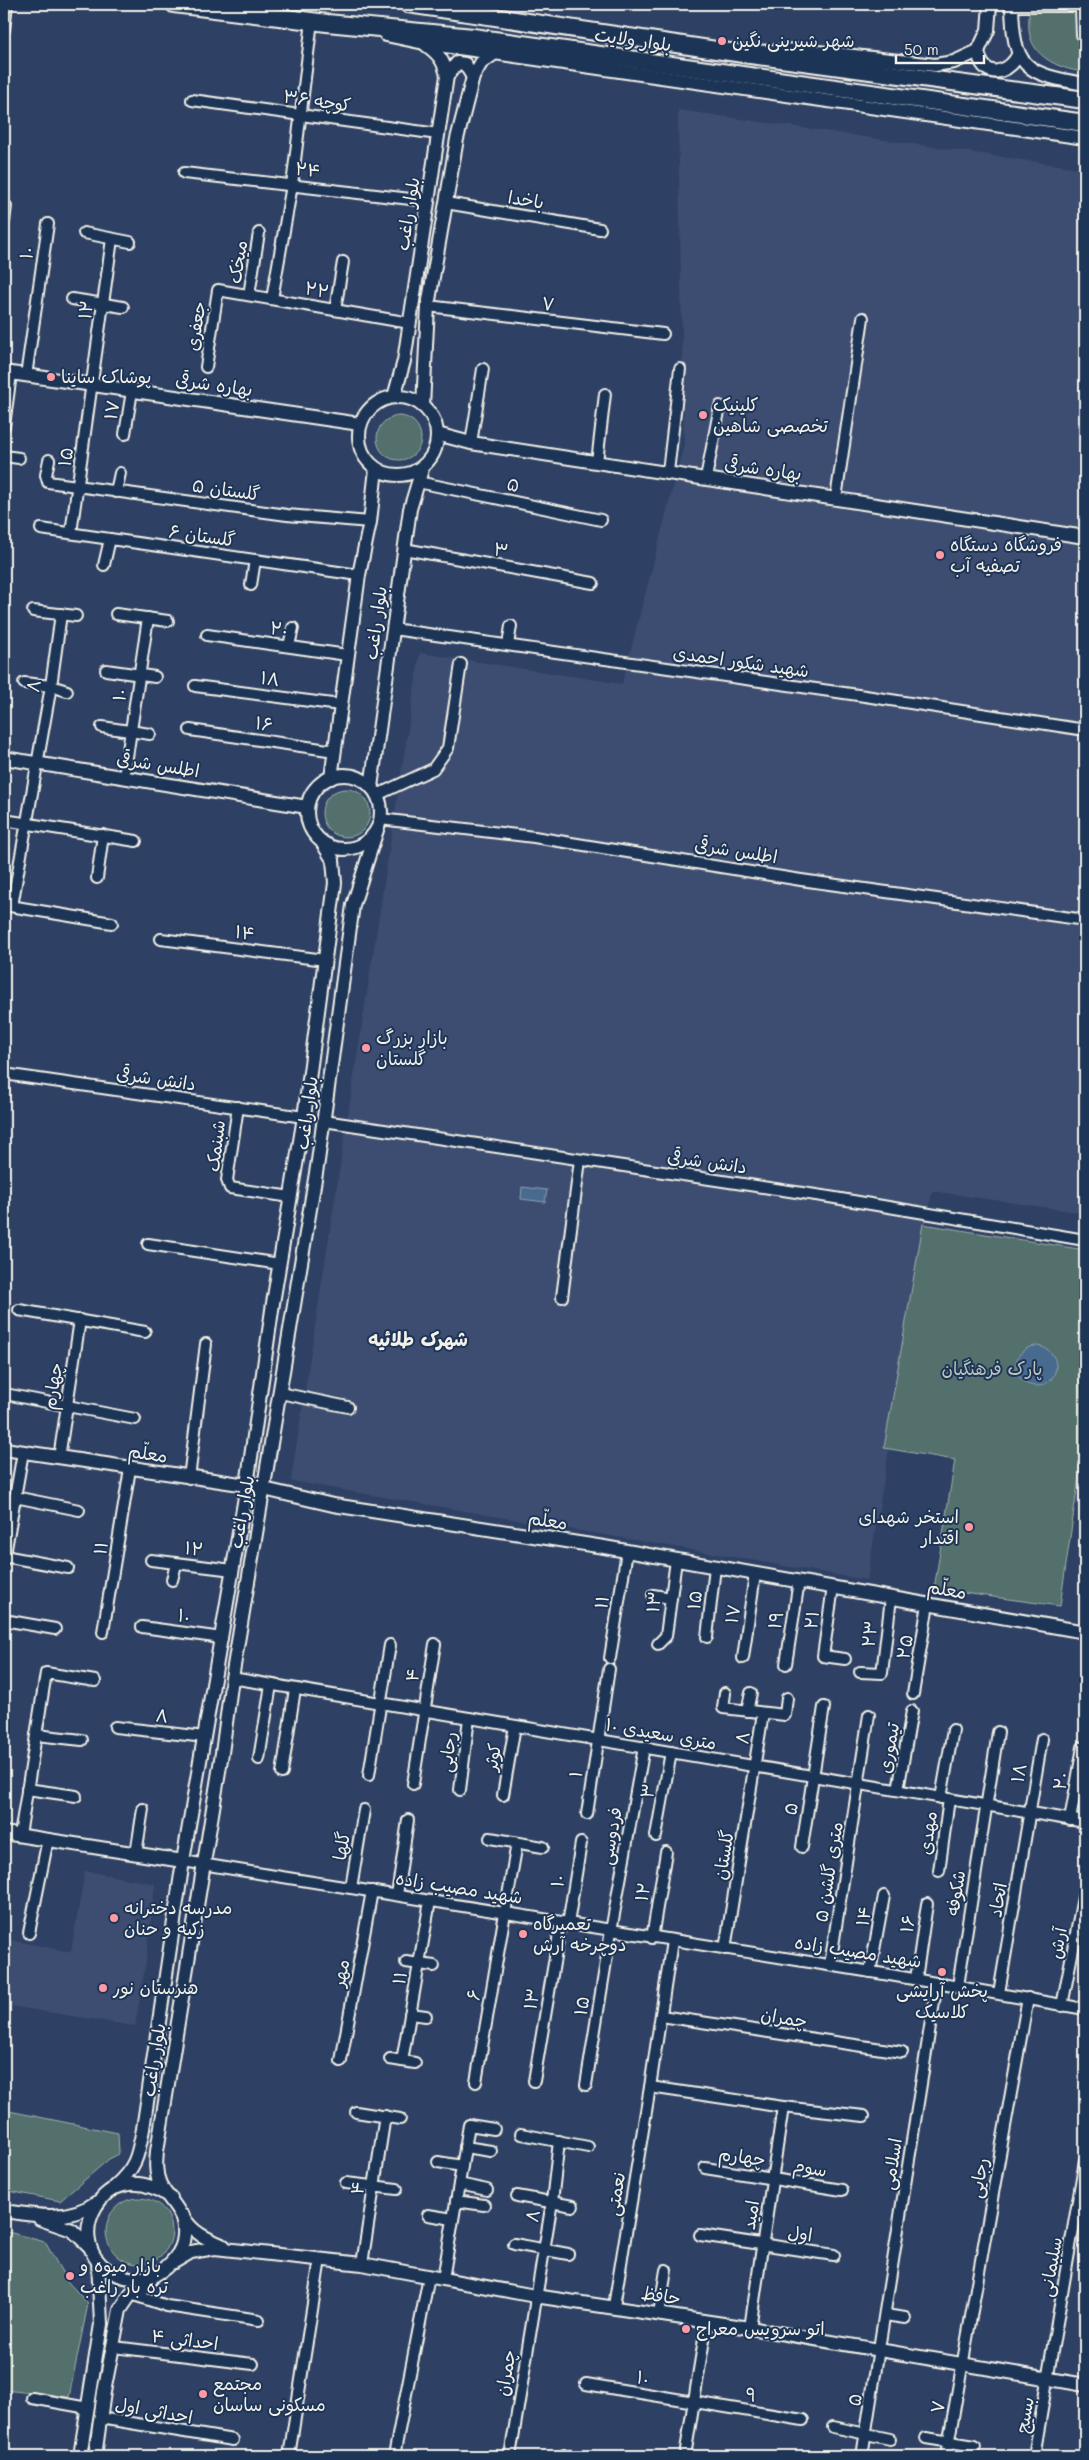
<svg xmlns="http://www.w3.org/2000/svg" width="1089" height="2460" font-family="Mali,'Playpen Sans Arabic',sans-serif">
<style>
.built{fill:#3e4e71}
.green{fill:#526f6d;stroke:#a3b0aa}
.water{fill:#476a8e;stroke:#8ca0b2}
.lines{fill:none;stroke-linecap:round;stroke-linejoin:round}
.minor-casing{stroke:#f4f1e8;stroke-width:14}
.tertiary-casing{stroke:#f4f1e8;stroke-width:16}
.primary-casing{stroke:#f4f1e8;stroke-width:20}
.minor{stroke:#1d3557;stroke-width:10}
.tertiary{stroke:#1d3557;stroke-width:12}
.primary{stroke:#1d3557;stroke-width:16}
.poi-dot{fill:#ff9aa2;stroke:#1d3557;stroke-width:2}
.labels{text-anchor:middle;stroke-width:4;stroke-linejoin:round;paint-order:stroke}
.street-label{font-size:18px;fill:#f4f1e8;stroke:#1d3557}
.poi-label{font-size:18px;fill:#f4f1e8;stroke:#1d3557;text-anchor:start}
.park-label{font-size:18px;fill:#bbc4bd;stroke:#1d3557}
.neighbourhood-label{font-size:19px;font-weight:bold;fill:#f4f1e8;stroke:#1d3557}
</style>
<rect width="100%" height="100%" fill="#2e4165"/>
<filter id="ink" filterUnits="userSpaceOnUse"><feTurbulence type="fractalNoise" baseFrequency=".02" numOctaves="2"/><feDisplacementMap in="SourceGraphic" scale="10" xChannelSelector="R" yChannelSelector="G"/><feConvolveMatrix kernelMatrix="1 2 1 2 8 2 1 2 1" color-interpolation-filters="sRGB"/></filter>
<g filter="url(#ink)">
<!-- built -->
<g class="built">
<polygon points="678,110 1085,169 1085,1213 932,1191 867,1580 291,1481 420,653 622,684 684,445"/>
<polygon points="1085,1435 1085,1507 1075,1505"/>
<polygon points="85,1871 155,1884 146,1961 135,2026 4,2005 4,1939 71,1952"/>
</g>
<!-- green -->
<g class="green">
<path d="M1029,12H1076V37L1085,41V72C1064,70 1036,60 1030,36C1028,29 1029,20 1029,12Z"/>
<circle cx="399" cy="438" r="22"/>
<circle cx="346" cy="813" r="24"/>
<polygon points="923,1224 1085,1250 1085,1435 1060,1606 934,1589 955,1460 884,1448"/>
<polygon points="4,2110 118,2133 119,2154 109,2159 60,2201 4,2190"/>
<circle cx="139" cy="2231" r="33"/>
<polygon points="8,2232 45,2242 67,2281 88,2304 69,2397 4,2390 4,2255"/>
</g>
<!-- water -->
<g class="water">
<polygon points="522,1187 547,1190 545,1202 521,1199"/>
<circle cx="1036" cy="1366" r="20"/>
</g>
<g class="lines">
<!-- minor casing -->
<g class="minor-casing">
<g id="minor">
<polyline points="1012,6 1085,6"/>
<polyline points="1081,6 1082,35 1085,37"/>
<polyline points="4,30 7,4"/>
<polyline points="192,100 438,134"/>
<polyline points="184,173 428,201"/>
<polyline points="446,203 600,229"/>
<polyline points="4,222 6,206"/>
<polyline points="84,233 130,242"/>
<polyline points="249,295 259,233"/>
<polyline points="72,299 123,307"/>
<polyline points="272,299 292,185 312,21"/>
<polyline points="428,306 663,334"/>
<polyline points="335,310 343,262"/>
<polyline points="206,367 218,290 410,323"/>
<polyline points="26,376 48,224"/>
<polyline points="4,426 11,374"/>
<polyline points="125,434 132,391"/>
<polyline points="471,443 483,369"/>
<polyline points="4,456 19,458"/>
<polyline points="49,460 46,475 48,482 287,515 370,522"/>
<polyline points="597,462 605,394"/>
<polyline points="668,472 680,369"/>
<polyline points="706,478 720,406"/>
<polyline points="418,482 601,520"/>
<polyline points="116,492 120,473"/>
<polyline points="836,498 863,318"/>
<polyline points="41,529 359,575"/>
<polyline points="71,533 112,239"/>
<polyline points="404,549 593,583"/>
<polyline points="104,565 110,539"/>
<polyline points="251,585 255,560"/>
<polyline points="33,611 76,616"/>
<polyline points="116,614 168,621"/>
<polyline points="393,629 865,696 1085,730"/>
<polyline points="207,635 347,655"/>
<polyline points="508,645 511,626"/>
<polyline points="289,646 293,628"/>
<polyline points="106,670 155,677"/>
<polyline points="24,683 51,686 67,691"/>
<polyline points="195,686 340,705"/>
<polyline points="102,727 150,734"/>
<polyline points="190,730 335,751"/>
<polyline points="124,777 148,618"/>
<polyline points="377,795 433,769 448,748 461,664"/>
<polyline points="380,819 534,837 801,880 1085,920"/>
<polyline points="4,820 136,841"/>
<polyline points="97,878 103,835"/>
<polyline points="4,905 112,923"/>
<polyline points="12,906 51,686 61,614"/>
<polyline points="161,939 325,960"/>
<polyline points="4,1074 304,1117"/>
<polyline points="238,1107 227,1180 230,1188 291,1197"/>
<polyline points="324,1121 829,1197 1085,1240"/>
<polyline points="148,1244 280,1264"/>
<polyline points="562,1297 580,1160"/>
<polyline points="19,1310 145,1332"/>
<polyline points="280,1393 348,1407"/>
<polyline points="5,1394 135,1419"/>
<polyline points="59,1458 80,1320"/>
<polyline points="189,1478 206,1344"/>
<polyline points="15,1497 79,1510"/>
<polyline points="4,1556 68,1568"/>
<polyline points="4,1560 23,1452"/>
<polyline points="151,1560 233,1570"/>
<polyline points="172,1580 176,1564"/>
<polyline points="833,1587 823,1656 845,1659"/>
<polyline points="653,1595 671,1598"/>
<polyline points="4,1620 55,1629"/>
<polyline points="142,1627 222,1638"/>
<polyline points="103,1632 130,1469"/>
<polyline points="707,1637 715,1567"/>
<polyline points="658,1644 666,1636 676,1560"/>
<polyline points="610,1658 627,1551"/>
<polyline points="743,1658 755,1574"/>
<polyline points="786,1664 799,1581"/>
<polyline points="860,1672 882,1673 891,1598"/>
<polyline points="232,1678 1085,1822"/>
<polyline points="725,1693 723,1708 785,1715 787,1698"/>
<polyline points="913,1694 928,1604"/>
<polyline points="747,1711 751,1693"/>
<polyline points="115,1727 205,1737"/>
<polyline points="36,1735 82,1740"/>
<polyline points="259,1759 271,1685"/>
<polyline points="282,1773 295,1689"/>
<polyline points="369,1775 390,1645"/>
<polyline points="413,1784 435,1644"/>
<polyline points="27,1789 76,1796"/>
<polyline points="460,1790 469,1718"/>
<polyline points="898,1790 912,1711"/>
<polyline points="503,1795 515,1726"/>
<polyline points="941,1798 953,1730"/>
<polyline points="587,1814 609,1669"/>
<polyline points="1070,1820 1083,1747"/>
<polyline points="20,1835 46,1673 95,1681"/>
<polyline points="656,1836 671,1752"/>
<polyline points="490,1838 543,1847"/>
<polyline points="802,1847 824,1707"/>
<polyline points="136,1854 143,1809"/>
<polyline points="183,1861 890,1975 1085,2009"/>
<polyline points="939,1871 949,1799"/>
<polyline points="351,1888 364,1810"/>
<polyline points="397,1895 408,1820"/>
<polyline points="568,1924 581,1843"/>
<polyline points="29,1933 48,1839"/>
<polyline points="652,1938 666,1852"/>
<polyline points="725,1949 763,1713"/>
<polyline points="406,1962 434,1966"/>
<polyline points="830,1965 869,1715"/>
<polyline points="870,1972 884,1896"/>
<polyline points="916,1979 927,1904"/>
<polyline points="958,1986 998,1732"/>
<polyline points="999,1993 1042,1739"/>
<polyline points="1062,2006 1085,1887"/>
<polyline points="410,2014 426,2016"/>
<polyline points="661,2016 902,2052"/>
<polyline points="390,2059 415,2063"/>
<polyline points="341,2061 372,1891"/>
<polyline points="402,2061 430,1901"/>
<polyline points="534,2081 561,1922"/>
<polyline points="476,2082 517,1843"/>
<polyline points="586,2085 611,1931 644,1747"/>
<polyline points="650,2087 783,2107 864,2116"/>
<polyline points="356,2112 400,2119"/>
<polyline points="521,2134 588,2147"/>
<polyline points="465,2147 491,2151"/>
<polyline points="438,2162 462,2166"/>
<polyline points="705,2168 842,2190"/>
<polyline points="346,2183 397,2189"/>
<polyline points="459,2184 487,2190"/>
<polyline points="517,2196 573,2206"/>
<polyline points="456,2201 484,2205"/>
<polyline points="428,2215 453,2219"/>
<polyline points="700,2235 834,2255"/>
<polyline points="514,2244 568,2254"/>
<polyline points="362,2264 385,2116"/>
<polyline points="443,2279 469,2125 494,2129"/>
<polyline points="131,2294 167,2306 259,2320"/>
<polyline points="614,2306 650,2087 672,1941"/>
<polyline points="659,2314 666,2270"/>
<polyline points="885,2315 905,2318"/>
<polyline points="750,2328 783,2107"/>
<polyline points="114,2347 253,2364"/>
<polyline points="586,2384 803,2420"/>
<polyline points="32,2398 88,2408"/>
<polyline points="100,2418 233,2440"/>
<polyline points="833,2427 890,2439"/>
<polyline points="926,2438 975,2446"/>
<polyline points="564,2455 574,2456"/>
<polyline points="289,2456 320,2259"/>
<polyline points="394,2456 429,2276"/>
<polyline points="510,2456 552,2202 559,2141"/>
<polyline points="685,2456 707,2321"/>
<polyline points="862,2456 937,1983"/>
<polyline points="946,2456 1028,1998"/>
<polyline points="1034,2456 1085,2160"/>
</g>
</g>
<!-- tertiary casing -->
<g class="tertiary-casing">
<g id="tertiary">
<path d="M1012,4C1013,67 1024,74 1085,84"/>
<polyline points="386,35 424,43 1085,138"/>
<path d="M978,51C979,55 980,60 982,63C992,80 1012,68 1018,55"/>
<polyline points="756,52 800,50 935,65 954,62 978,51 988,30 990,4"/>
<polyline points="447,76 457,63 465,64 473,77"/>
<polyline points="4,372 360,424"/>
<path d="M394,397L404,361L447,76C444,61 439,54 426,45"/>
<circle cx="398" cy="436" r="39"/>
<polyline points="423,406 428,306 457,139 473,77 481,63 495,53"/>
<polyline points="437,434 471,443 1085,537"/>
<polyline points="4,758 307,807"/>
<circle cx="344" cy="812" r="37"/>
<polyline points="331,778 359,575 370,522 376,469"/>
<polyline points="371,787 410,509 423,466"/>
<polyline points="4,1449 247,1485 333,1505 604,1547 1085,1632"/>
<polyline points="4,1833 183,1861"/>
<path d="M114,2187C136,2168 138,2156 143,2129L183,1861L247,1485L273,1303L304,1117L335,883L333,860L322,842"/>
<path d="M171,2198C103,2147 57,2247 114,2273C126,2279 138,2280 151,2276C164,2272 180,2256 183,2242C189,2213 171,2205 160,2184C155,2173 156,2162 157,2151L222,1753L232,1678L318,1161L353,905L377,830"/>
<path d="M4,2211C37,2216 69,2222 97,2202"/>
<path d="M183,2216C192,2233 207,2239 224,2246"/>
<polyline points="40,2219 72,2230 90,2247"/>
<polyline points="174,2262 191,2252 215,2248 362,2264 535,2296 750,2328 1085,2385"/>
<polyline points="80,2456 101,2324 98,2261"/>
<polyline points="95,2456 104,2392 120,2310 131,2294 145,2288 156,2272"/>
</g>
</g>
<!-- primary casing -->
<g class="primary-casing">
<g id="primary">
<polyline points="174,4 327,23 473,37 1085,123"/>
<polyline points="408,4 743,54 1085,100"/>
</g>
</g>
<!-- minor -->
<use href="#minor" class="minor"/>
<!-- tertiary -->
<use href="#tertiary" class="tertiary"/>
<!-- primary -->
<use href="#primary" class="primary"/>
</g>
</g>
<!-- markers -->
<g class="poi-dot">
<circle cx="722" cy="41" r="5"/>
<circle cx="51" cy="377" r="5"/>
<circle cx="703" cy="415" r="5"/>
<circle cx="940" cy="555" r="5"/>
<circle cx="366" cy="1048" r="5"/>
<circle cx="969" cy="1527" r="5"/>
<circle cx="114" cy="1918" r="5"/>
<circle cx="523" cy="1934" r="5"/>
<circle cx="942" cy="1972" r="5"/>
<circle cx="103" cy="1988" r="5"/>
<circle cx="70" cy="2276" r="5"/>
<circle cx="686" cy="2329" r="5"/>
<circle cx="203" cy="2394" r="5"/>
</g>
<g class="labels">
<!-- street labels -->
<g class="street-label">
<text transform="translate(633 40) rotate(8)" y="6">بلوار ولایت</text>
<text transform="translate(317 101) rotate(8)" y="6">کوچه ۳۶</text>
<text transform="translate(308 170) rotate(7)" y="6">۲۴</text>
<text transform="translate(526 200) rotate(9)" y="6">باخدا</text>
<text transform="translate(408 214) rotate(-81)" y="6">بلوار راغب</text>
<text transform="translate(27 253) rotate(-82)" y="6">۱۰</text>
<text transform="translate(238 262) rotate(-81)" y="6">میخک</text>
<text transform="translate(317 290) rotate(10)" y="6">۲۲</text>
<text transform="translate(548 304) rotate(7)" y="6">۷</text>
<text transform="translate(86 310) rotate(-82)" y="6">۱۲</text>
<text transform="translate(196 326) rotate(-81)" y="6">جعفری</text>
<text transform="translate(214 385) rotate(8)" y="6">بهاره شرقی</text>
<text transform="translate(112 410) rotate(-81)" y="6">۱۷</text>
<text transform="translate(66 457) rotate(-82)" y="6">۱۵</text>
<text transform="translate(763 469) rotate(8)" y="6">بهاره شرقی</text>
<text transform="translate(513 485) rotate(12)" y="6">۵</text>
<text transform="translate(226 490) rotate(8)" y="6">گلستان ۵</text>
<text transform="translate(202 536) rotate(8)" y="6">گلستان ۶</text>
<text transform="translate(501 550) rotate(10)" y="6">۳</text>
<text transform="translate(376 623) rotate(-82)" y="6">بلوار راغب</text>
<text transform="translate(279 629) rotate(8)" y="6">۲۰</text>
<text transform="translate(741 662) rotate(8)" y="6">شهید شکور احمدی</text>
<text transform="translate(270 679) rotate(8)" y="6">۱۸</text>
<text transform="translate(34 686) rotate(-80)" y="6">۸</text>
<text transform="translate(120 695) rotate(-81)" y="6">۱۰</text>
<text transform="translate(264 724) rotate(8)" y="6">۱۶</text>
<text transform="translate(158 765) rotate(9)" y="6">اطلس شرقی</text>
<text transform="translate(736 851) rotate(9)" y="6">اطلس شرقی</text>
<text transform="translate(245 933) rotate(8)" y="6">۱۴</text>
<text transform="translate(156 1079) rotate(8)" y="6">دانش شرقی</text>
<text transform="translate(307 1113) rotate(-82)" y="6">بلوار راغب</text>
<text transform="translate(216 1146) rotate(-83)" y="6">شبنمک</text>
<text transform="translate(707 1162) rotate(8)" y="6">دانش شرقی</text>
<text transform="translate(53 1386) rotate(-81)" y="6">چهارم</text>
<text transform="translate(148 1454) rotate(9)" y="6">معلّم</text>
<text transform="translate(242 1512) rotate(-80)" y="6">بلوار راغب</text>
<text transform="translate(548 1521) rotate(9)" y="6">معلّم</text>
<text transform="translate(101 1548) rotate(-81)" y="6">۱۱</text>
<text transform="translate(194 1549) rotate(7)" y="6">۱۲</text>
<text transform="translate(947 1590) rotate(10)" y="6">معلّم</text>
<text transform="translate(695 1600) rotate(-83)" y="6">۱۵</text>
<text transform="translate(602 1602) rotate(-81)" y="6">۱۱</text>
<text transform="translate(654 1602) rotate(-83)" y="6">۱۳</text>
<text transform="translate(733 1614) rotate(-82)" y="6">۱۷</text>
<text transform="translate(184 1616) rotate(8)" y="6">۱۰</text>
<text transform="translate(776 1620) rotate(-81)" y="6">۱۹</text>
<text transform="translate(812 1620) rotate(-82)" y="6">۲۱</text>
<text transform="translate(870 1634) rotate(-83)" y="6">۲۳</text>
<text transform="translate(905 1647) rotate(-81)" y="6">۲۵</text>
<text transform="translate(413 1675) rotate(-81)" y="6">۴</text>
<text transform="translate(162 1716) rotate(7)" y="6">۸</text>
<text transform="translate(661 1734) rotate(10)" y="6">۱۰ متری سعیدی</text>
<text transform="translate(743 1738) rotate(-82)" y="6">۸</text>
<text transform="translate(889 1748) rotate(-80)" y="6">تیموری</text>
<text transform="translate(448 1752) rotate(-83)" y="6">رجایی</text>
<text transform="translate(493 1757) rotate(-80)" y="6">کوثر</text>
<text transform="translate(1019 1773) rotate(-80)" y="6">۱۸</text>
<text transform="translate(576 1774) rotate(-81)" y="6">۱</text>
<text transform="translate(1061 1781) rotate(-80)" y="6">۲۰</text>
<text transform="translate(648 1791) rotate(-80)" y="6">۳</text>
<text transform="translate(791 1809) rotate(-81)" y="6">۵</text>
<text transform="translate(928 1833) rotate(-82)" y="6">مهدی</text>
<text transform="translate(611 1836) rotate(-80)" y="6">فردوسی</text>
<text transform="translate(342 1846) rotate(-80)" y="6">گلها</text>
<text transform="translate(724 1855) rotate(-81)" y="6">گلستان</text>
<text transform="translate(829 1872) rotate(-81)" y="6">۵ متری گلشن</text>
<text transform="translate(558 1881) rotate(-81)" y="6">۱۰</text>
<text transform="translate(459 1888) rotate(9)" y="6">شهید مصیب زاده</text>
<text transform="translate(643 1892) rotate(-80)" y="6">۱۲</text>
<text transform="translate(956 1893) rotate(-81)" y="6">شکوفه</text>
<text transform="translate(998 1900) rotate(-80)" y="6">اتحاد</text>
<text transform="translate(864 1916) rotate(-80)" y="6">۱۴</text>
<text transform="translate(908 1924) rotate(-81)" y="6">۱۶</text>
<text transform="translate(1058 1943) rotate(-79)" y="6">آرش</text>
<text transform="translate(858 1952) rotate(9)" y="6">شهید مصیب زاده</text>
<text transform="translate(341 1973) rotate(-79)" y="6">مهر</text>
<text transform="translate(400 1978) rotate(-80)" y="6">۱۱</text>
<text transform="translate(474 1995) rotate(-81)" y="6">۶</text>
<text transform="translate(532 1999) rotate(-80)" y="6">۱۳</text>
<text transform="translate(582 2006) rotate(-81)" y="6">۱۵</text>
<text transform="translate(784 2018) rotate(9)" y="6">چمران</text>
<text transform="translate(154 2060) rotate(-81)" y="6">بلوار راغب</text>
<text transform="translate(742 2157) rotate(8)" y="6">چهارم</text>
<text transform="translate(892 2164) rotate(-81)" y="6">اسلامی</text>
<text transform="translate(810 2168) rotate(10)" y="6">سوم</text>
<text transform="translate(979 2178) rotate(-80)" y="6">رجایی</text>
<text transform="translate(358 2188) rotate(-81)" y="6">۴</text>
<text transform="translate(616 2194) rotate(-81)" y="6">نعمتی</text>
<text transform="translate(751 2215) rotate(-81)" y="6">امید</text>
<text transform="translate(533 2216) rotate(-79)" y="6">۸</text>
<text transform="translate(800 2234) rotate(7)" y="6">اول</text>
<text transform="translate(1051 2267) rotate(-80)" y="6">سلیمانی</text>
<text transform="translate(661 2296) rotate(9)" y="6">حافظ</text>
<text transform="translate(185 2340) rotate(7)" y="6">احداثی ۴</text>
<text transform="translate(506 2373) rotate(-81)" y="6">چمران</text>
<text transform="translate(643 2378) rotate(10)" y="6">۱۰</text>
<text transform="translate(751 2395) rotate(9)" y="6">۹</text>
<text transform="translate(855 2400) rotate(-81)" y="6">۵</text>
<text transform="translate(938 2407) rotate(-81)" y="6">۷</text>
<text transform="translate(154 2411) rotate(10)" y="6">احداثی اول</text>
<text transform="translate(1025 2415) rotate(-80)" y="6">بسیج</text>
</g>
<!-- poi labels -->
<g class="poi-label">
<text x="732" y="47">شهر شیرینی نگین</text>
<text x="61" y="383">پوشاک ساینا</text>
<text x="713" y="411">کلینیک<tspan x="713" dy="21">تخصصی شاهین</tspan></text>
<text x="950" y="551">فروشگاه دستگاه<tspan x="950" dy="21">تصفیه آب</tspan></text>
<text x="376" y="1044">بازار بزرگ<tspan x="376" dy="21">گلستان</tspan></text>
<text x="959" y="1523" text-anchor="end">استخر شهدای<tspan x="959" dy="21">اقتدار</tspan></text>
<text x="124" y="1914">مدرسه دخترانه<tspan x="124" dy="21">زکیه و حنان</tspan></text>
<text x="533" y="1930">تعمیرگاه<tspan x="533" dy="21">دوچرخه آرش</tspan></text>
<text x="113" y="1994">هنرستان نور</text>
<text x="942" y="1997" text-anchor="middle">پخش آرایشی<tspan x="942" dy="21">کلاسیک</tspan></text>
<text x="80" y="2272">بازار میوه و<tspan x="80" dy="21">تره بار راغب</tspan></text>
<text x="696" y="2335">اتو سرویس معراج</text>
<text x="213" y="2390">مجتمع<tspan x="213" dy="21">مسکونی ساسان</tspan></text>
</g>
<!-- park labels -->
<g class="park-label">
<text x="992" y="1375">پارک فرهنگیان</text>
</g>
<!-- neighbourhood labels -->
<g class="neighbourhood-label">
<text x="418" y="1346">شهرک طلائیه</text>
</g>
</g>
<!-- margin -->
<rect width="1089" height="2460" fill="none" stroke="#1d3557" stroke-width="20"/>
<rect x="10" y="10" width="1069" height="2440" fill="none" stroke="#f4f1e8" stroke-width="2" filter="url(#ink)"/>
<!-- scale -->
<path d="M896 55v8h88v-8" fill="none" stroke="#f4f1e8" stroke-width="2.5"/>
<text x="904" y="55" font-size="15" fill="#f4f1e8" stroke="#1d3557" stroke-width="4" paint-order="stroke">50 m</text>
</svg>
